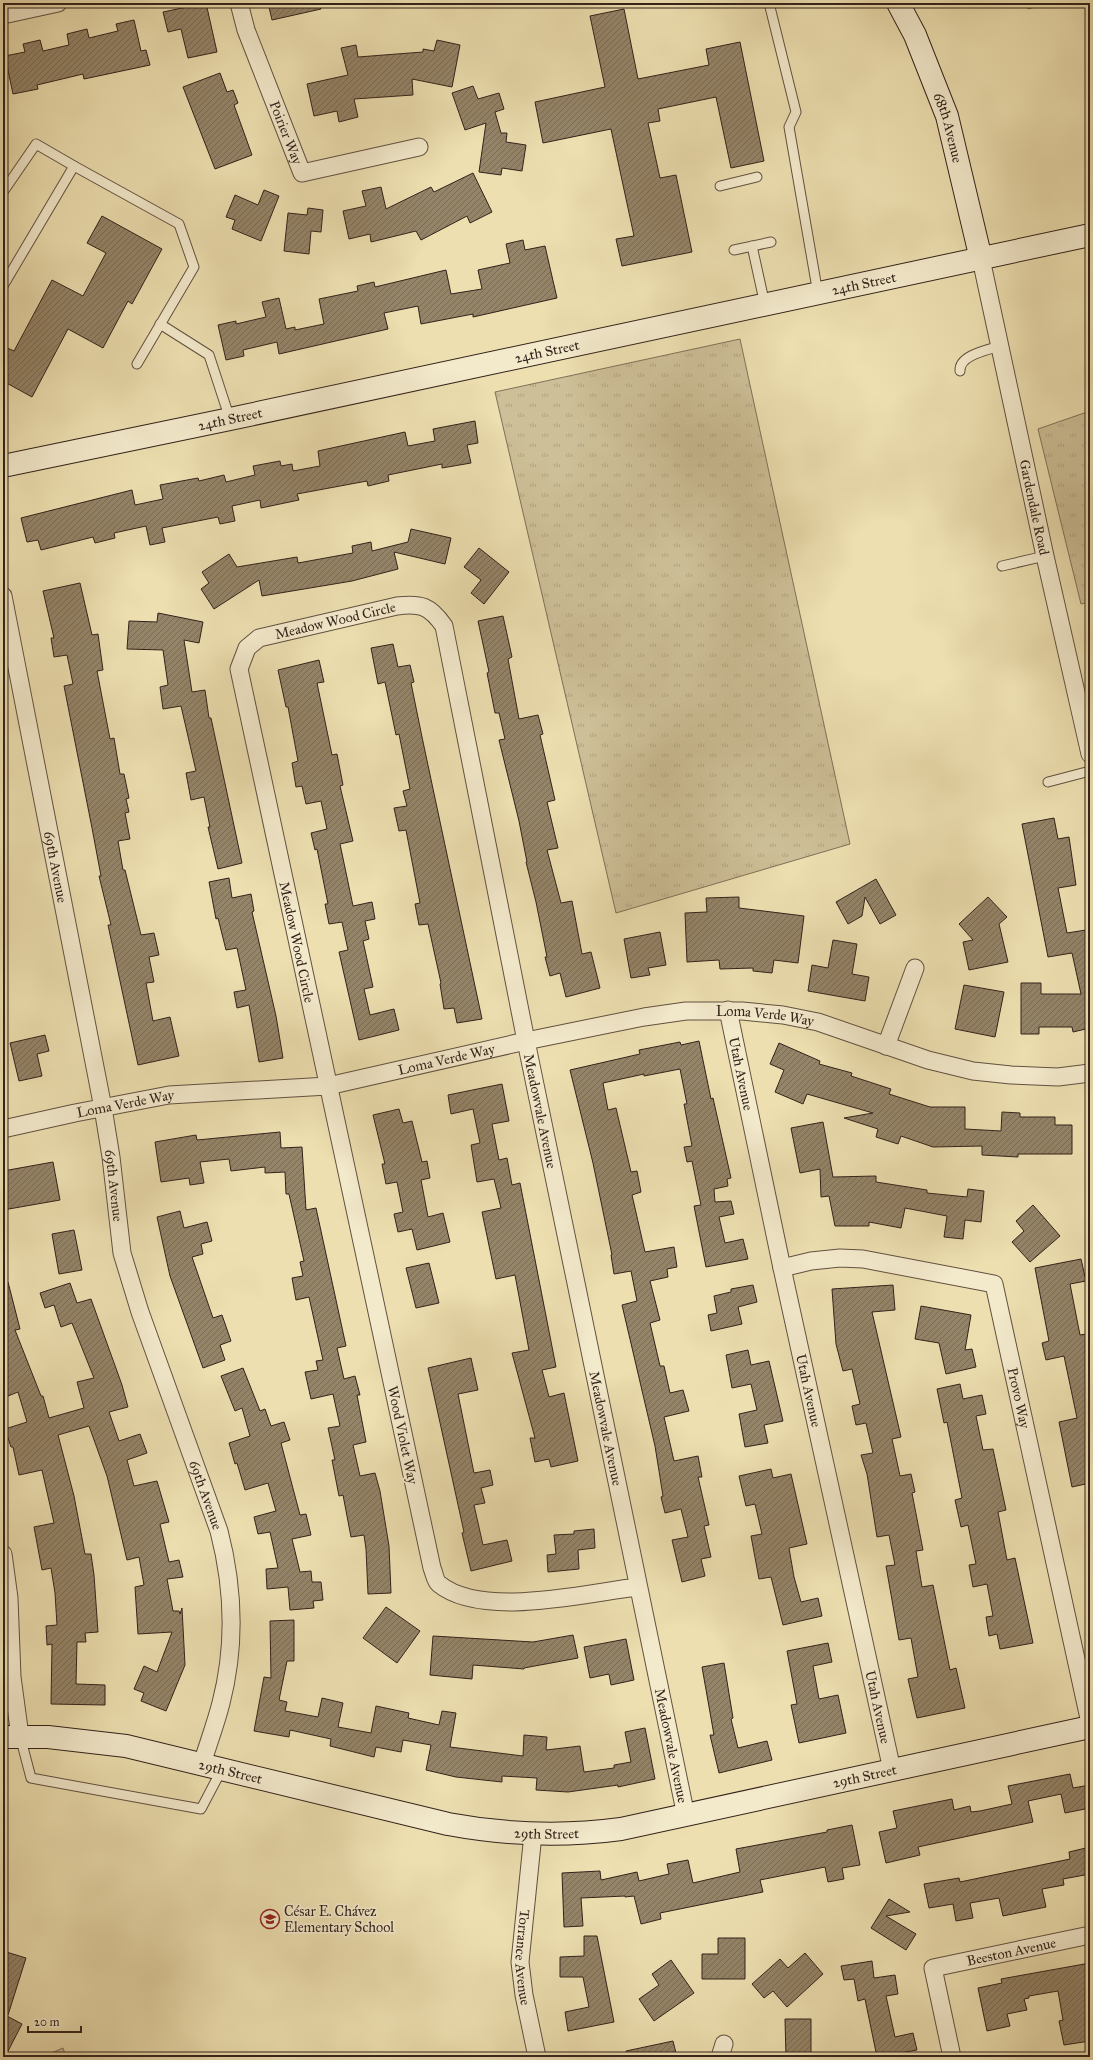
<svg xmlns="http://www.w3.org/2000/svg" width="1093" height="2060" font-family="'IM FELL Great Primer',serif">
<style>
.grass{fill:url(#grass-tufts);stroke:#807059}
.building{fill:url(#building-hatch);stroke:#33221b}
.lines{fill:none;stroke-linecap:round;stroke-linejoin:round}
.lane-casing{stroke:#625140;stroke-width:11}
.street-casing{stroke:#625140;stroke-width:19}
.secondary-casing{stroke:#33221b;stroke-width:24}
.lane{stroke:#f3eacc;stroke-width:9}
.street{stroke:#f3eacc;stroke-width:17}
.secondary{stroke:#f3eacc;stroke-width:22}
.labels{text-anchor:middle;stroke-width:3.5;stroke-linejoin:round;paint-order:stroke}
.street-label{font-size:14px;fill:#33221b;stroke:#f3eacc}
.poi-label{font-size:14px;fill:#33221b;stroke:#f3eacc;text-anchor:start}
</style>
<defs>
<pattern id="grass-tufts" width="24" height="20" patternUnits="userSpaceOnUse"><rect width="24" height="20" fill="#cdbf97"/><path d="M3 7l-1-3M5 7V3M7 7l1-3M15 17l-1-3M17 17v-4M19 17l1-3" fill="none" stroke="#b0a482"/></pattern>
<pattern id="building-hatch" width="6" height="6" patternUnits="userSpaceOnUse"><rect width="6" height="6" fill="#948468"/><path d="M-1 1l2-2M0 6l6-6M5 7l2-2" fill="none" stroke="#796c55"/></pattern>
</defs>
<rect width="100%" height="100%" fill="#eddfb0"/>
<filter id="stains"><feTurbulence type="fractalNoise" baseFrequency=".005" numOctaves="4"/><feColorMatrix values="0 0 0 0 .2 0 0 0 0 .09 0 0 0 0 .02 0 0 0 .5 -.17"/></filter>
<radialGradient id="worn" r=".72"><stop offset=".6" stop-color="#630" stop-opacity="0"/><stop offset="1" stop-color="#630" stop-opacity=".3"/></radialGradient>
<!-- grass -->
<g class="grass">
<polygon points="1027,3 1050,3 1028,9"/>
<polygon points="740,339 850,844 616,913 495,392"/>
<polygon points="1090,411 1090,602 1081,604 1038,429"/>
<polygon points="63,2048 66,2057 42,2057"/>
</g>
<!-- building -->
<g class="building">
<polygon points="206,3 217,52 188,58 181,29 168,32 163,12"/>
<polygon points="268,3 320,3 321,9 272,20"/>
<polygon points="624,9 638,79 709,65 706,49 740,42 764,161 731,168 716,97 658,109 660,121 648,123 660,178 676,175 692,252 622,266 616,239 634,236 611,129 543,143 535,102 605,87 590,16"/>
<polygon points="134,20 141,51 146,50 150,65 84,79 83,74 37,85 38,89 13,94 5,56 25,52 23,44 40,40 43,51 69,45 67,34 87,29 89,38 118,31 116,24"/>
<polygon points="437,40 460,45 452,87 412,79 413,95 354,99 358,117 339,122 337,111 314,116 307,84 348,75 341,48 356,45 358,57 423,52 423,49 434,51"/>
<polygon points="220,73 227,92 233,90 238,103 234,105 252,155 215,169 183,87"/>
<polygon points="473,86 478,99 499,93 504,109 495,112 501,133 507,133 506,142 526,145 522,171 502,168 501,175 479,172 486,123 465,130 452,93"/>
<polygon points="473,173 492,212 470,223 467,216 421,240 416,231 371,242 370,234 349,239 343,211 366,206 362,191 381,187 386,209 431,187 434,192"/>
<polygon points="264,190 279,196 261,241 232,229 235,220 226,217 235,195 258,205"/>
<polygon points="308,208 323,210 321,232 311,231 309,254 284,251 288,213 307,215"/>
<polygon points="102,216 162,249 132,304 128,301 103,348 68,329 32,397 3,381 3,346 14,351 52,280 83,296 106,253 87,243"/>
<polygon points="523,240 525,250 545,246 557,298 473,317 473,314 421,324 418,306 384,313 388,329 279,354 277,342 243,350 244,356 226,360 218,325 236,321 236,324 266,317 262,302 279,298 286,329 295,327 295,330 324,324 319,299 358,291 357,286 374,282 375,287 446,270 451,294 482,289 478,270 510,263 506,244"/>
<polygon points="475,421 478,443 467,445 471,463 442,468 442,464 388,475 389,481 368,486 367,481 297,494 299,500 261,508 260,500 232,506 235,521 220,524 218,517 162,528 165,542 150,545 146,526 114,533 115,538 95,543 93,537 41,550 38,540 27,542 21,518 132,490 135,505 163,499 160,485 198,478 199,481 224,475 226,482 255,475 253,466 280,461 281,466 292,464 293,471 320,466 318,451 405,432 408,446 435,441 433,429"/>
<polygon points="411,529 451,538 445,564 394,552 398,569 352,581 262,596 259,580 214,609 201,589 209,583 202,572 229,554 237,567 297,557 298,563 353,553 352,546 371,542 372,551 408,542"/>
<polygon points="479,548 509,572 484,604 471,593 481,580 464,567"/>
<polygon points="80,583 92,635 98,634 103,670 97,671 110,739 114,738 120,774 124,774 129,798 126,799 129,812 125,813 130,839 118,841 123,870 125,870 141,935 154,933 159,955 149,957 154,982 146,983 153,1021 170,1017 179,1056 138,1065 108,925 111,925 99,876 101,876 92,828 64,686 73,684 67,655 54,657 51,638 54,638 43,591"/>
<polygon points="158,613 203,622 199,643 184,640 192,692 205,690 209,718 211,718 242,863 218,869 208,827 210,827 204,797 191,800 186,773 196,771 181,706 163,709 160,687 168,685 163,650 127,649 129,621 157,622"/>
<polygon points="503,616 512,657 508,659 519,719 538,715 543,734 540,735 555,800 547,802 558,848 547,850 561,903 572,901 582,954 591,952 600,988 566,997 560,973 550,976 545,957 547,957 536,902 526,862 527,862 519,821 499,740 505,739 499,713 495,713 487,673 489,672 478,621"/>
<polygon points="393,644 398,667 410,665 414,682 411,683 422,737 482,1019 457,1023 454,1008 444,1009 440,984 441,983 428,924 419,925 415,904 420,903 406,830 399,831 394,808 407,806 403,791 410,789 399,734 396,735 385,682 378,684 371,648"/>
<polygon points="319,660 324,682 317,683 332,755 337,754 343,785 340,786 353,841 340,844 353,906 372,902 375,919 365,921 369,939 363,941 373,987 364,989 370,1015 394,1009 399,1030 359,1040 339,952 348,950 342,922 329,924 325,904 328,904 317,849 315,850 311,833 327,829 321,801 306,804 302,786 296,787 292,763 298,761 288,707 286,707 278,670"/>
<polygon points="1054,818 1058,839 1069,837 1076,885 1058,888 1067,933 1086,930 1090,952 1090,1028 1073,1032 1072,1027 1039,1027 1039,1034 1021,1034 1021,983 1041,983 1041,994 1081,994 1072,953 1048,957 1022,824"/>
<polygon points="229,878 232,898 251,894 254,911 252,912 276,1016 283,1058 259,1062 249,1005 237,1008 234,992 246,990 237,948 226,950 218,918 216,919 209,882"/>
<polygon points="876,879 896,915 880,924 865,897 862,916 848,924 836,902"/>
<polygon points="739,897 739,908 804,916 798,963 774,960 772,973 753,971 753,968 720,969 719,960 687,962 685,913 707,912 706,898"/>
<polygon points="988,897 1007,917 999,924 1008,962 969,970 963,942 973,940 959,924"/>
<polygon points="660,932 666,965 648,968 650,975 631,978 624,939"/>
<polygon points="833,940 857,944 852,974 869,977 865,1001 808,991 812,965 828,968"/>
<polygon points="964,985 1004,992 995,1037 955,1029"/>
<polygon points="45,1035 49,1051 37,1054 42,1076 19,1081 10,1043"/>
<polygon points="699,1041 711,1099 713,1098 731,1178 727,1179 728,1186 714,1189 715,1202 731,1201 734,1214 719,1217 725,1243 743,1239 748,1259 706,1267 694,1206 701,1205 692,1161 687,1162 684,1147 692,1146 684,1104 687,1104 680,1069 644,1076 644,1074 603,1083 608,1110 616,1108 631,1172 637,1171 641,1192 632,1195 645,1252 674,1247 677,1267 667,1269 668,1277 650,1281 660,1320 650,1323 660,1366 664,1366 670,1393 683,1390 689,1411 664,1417 674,1461 698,1456 702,1477 698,1477 709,1525 704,1526 711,1557 701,1559 705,1576 682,1582 672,1540 688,1537 681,1509 665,1513 661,1497 663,1496 655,1446 622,1305 637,1301 631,1271 614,1274 611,1255 612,1255 593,1163 570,1070 640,1054 639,1050 680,1042 681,1045"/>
<polygon points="779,1043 820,1061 819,1064 852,1073 851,1076 891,1089 889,1094 930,1107 965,1107 965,1129 1001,1131 1002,1112 1020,1113 1020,1117 1055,1117 1055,1125 1072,1125 1072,1154 1018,1154 1018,1157 982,1155 982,1146 933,1147 901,1136 898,1144 876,1137 878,1129 844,1118 873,1113 807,1094 803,1104 775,1092 784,1070 770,1064"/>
<polygon points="502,1084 509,1121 492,1124 499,1160 507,1158 512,1185 520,1183 556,1367 542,1370 549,1397 564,1393 578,1461 551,1467 549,1459 535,1462 530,1438 535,1438 512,1353 529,1350 515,1275 496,1279 482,1212 501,1208 494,1179 477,1182 471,1145 480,1143 473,1109 451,1114 448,1095"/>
<polygon points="399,1109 403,1123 412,1121 422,1162 427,1161 430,1178 421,1180 428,1217 443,1213 450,1242 417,1250 412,1229 398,1232 394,1214 403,1212 397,1182 386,1184 382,1164 385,1164 373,1115"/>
<polygon points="823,1122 833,1177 876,1176 876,1182 927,1190 927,1193 967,1197 968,1189 984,1191 981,1222 965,1220 963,1239 944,1237 947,1216 905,1208 901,1228 869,1222 869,1226 835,1226 829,1196 821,1197 820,1169 800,1173 791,1128"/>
<polygon points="280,1132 281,1148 302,1147 306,1210 316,1208 346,1346 337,1348 344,1379 355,1376 360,1395 357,1395 366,1442 353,1445 360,1476 375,1473 380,1491 389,1546 391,1593 368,1594 366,1549 364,1535 351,1537 343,1495 339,1496 332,1460 335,1460 328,1428 340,1426 333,1394 311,1399 305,1372 318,1370 316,1361 323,1360 309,1297 296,1300 292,1278 303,1276 300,1262 304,1261 289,1194 286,1194 285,1172 265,1173 265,1167 231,1171 229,1159 200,1162 204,1183 190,1185 189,1178 161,1182 155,1142 196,1135 197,1140"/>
<polygon points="53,1162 60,1200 3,1210 3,1171"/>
<polygon points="1033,1205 1060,1236 1030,1262 1012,1242 1024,1231 1016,1221"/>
<polygon points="180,1211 184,1228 207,1222 212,1241 201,1244 203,1254 192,1257 213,1318 222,1315 231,1341 220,1345 225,1360 203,1368 170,1276 157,1217"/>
<polygon points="74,1230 82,1270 59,1274 52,1234"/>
<polygon points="1081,1259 1086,1281 1070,1284 1080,1335 1087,1334 1090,1351 1090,1483 1072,1487 1059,1422 1077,1418 1064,1356 1046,1360 1042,1343 1049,1341 1035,1268"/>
<polygon points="429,1263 439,1303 416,1308 406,1268"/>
<polygon points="8,1282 20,1329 15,1330 41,1396 43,1396 49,1418 84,1408 77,1382 94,1378 72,1323 61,1327 54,1305 45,1308 40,1293 70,1283 77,1303 91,1299 122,1385 128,1407 109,1412 119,1441 140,1434 147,1453 127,1460 134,1486 157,1481 169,1522 160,1524 169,1562 179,1560 183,1577 167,1579 173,1611 179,1611 180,1614 182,1608 185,1665 166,1711 141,1701 144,1693 134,1689 144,1666 157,1672 172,1632 138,1634 135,1587 144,1585 139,1557 127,1560 107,1476 89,1426 58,1435 74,1496 85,1554 91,1554 94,1575 98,1632 85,1633 86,1642 77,1642 76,1684 105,1685 105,1705 51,1704 52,1644 47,1645 46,1626 57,1625 55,1593 51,1568 42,1570 34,1527 54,1523 42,1470 19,1475 13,1447 11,1447 5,1429 27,1422 18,1392 3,1398 3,1379 8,1377 3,1365 3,1283"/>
<polygon points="753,1285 757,1302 738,1307 742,1324 711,1331 708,1315 717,1313 714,1296 731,1292 731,1289"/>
<polygon points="893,1285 895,1310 872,1312 901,1437 892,1439 900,1476 911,1474 915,1492 912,1493 923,1550 916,1551 922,1587 933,1585 950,1670 956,1668 965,1708 917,1718 908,1679 918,1677 911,1638 899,1640 886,1566 895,1565 889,1535 877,1537 867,1474 861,1455 873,1453 866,1423 856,1425 852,1406 860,1404 852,1369 843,1371 836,1344 832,1289"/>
<polygon points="921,1306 971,1315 965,1350 972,1349 976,1367 946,1374 939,1343 915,1339"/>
<polygon points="748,1350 751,1365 769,1361 783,1421 764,1425 768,1443 745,1447 739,1414 757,1410 751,1384 732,1388 726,1355"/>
<polygon points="471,1358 478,1390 458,1394 474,1473 490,1470 493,1485 481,1488 485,1503 474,1505 483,1545 507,1540 512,1561 471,1571 462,1533 464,1532 428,1368"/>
<polygon points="243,1368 260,1411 265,1409 271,1426 284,1422 290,1440 281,1443 300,1515 306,1514 311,1535 292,1539 300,1572 311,1571 312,1582 321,1582 323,1600 313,1601 314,1608 290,1610 288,1587 267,1589 266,1569 278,1568 270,1532 258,1534 254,1517 276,1511 268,1483 245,1490 237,1463 235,1464 229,1443 250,1436 242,1408 235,1411 221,1376"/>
<polygon points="960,1384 963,1399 982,1395 986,1414 976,1416 983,1450 993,1449 1006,1510 998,1512 1007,1560 1015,1558 1033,1643 1000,1649 997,1634 989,1636 986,1617 993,1616 987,1584 973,1587 969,1565 976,1564 968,1525 961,1527 955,1500 962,1498 947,1422 944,1423 937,1389"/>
<polygon points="771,1469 773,1478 791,1474 807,1544 789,1548 794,1577 801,1602 818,1598 822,1616 783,1625 771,1577 759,1579 751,1536 762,1534 755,1504 746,1506 739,1476"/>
<polygon points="594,1529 595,1548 578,1550 579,1569 548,1572 547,1555 556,1554 554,1535 574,1534 574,1531"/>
<polygon points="386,1607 420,1631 397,1663 363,1638"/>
<polygon points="294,1620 294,1661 287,1661 279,1700 287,1702 285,1711 318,1717 322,1698 343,1703 338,1727 371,1733 376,1706 409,1713 408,1718 439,1725 442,1711 456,1713 450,1747 523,1756 524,1735 547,1737 546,1750 580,1746 584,1772 614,1768 614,1765 631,1762 625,1732 645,1728 655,1779 618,1787 618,1785 568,1792 536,1790 537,1778 502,1776 502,1782 456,1777 426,1770 431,1745 403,1740 401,1752 376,1747 374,1757 330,1746 331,1739 290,1730 289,1737 254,1731 264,1677 271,1678 270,1621"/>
<polygon points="573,1635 578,1658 524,1668 524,1669 473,1665 472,1679 430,1675 433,1636 533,1642"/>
<polygon points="626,1639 634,1680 611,1685 609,1674 590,1678 584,1647"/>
<polygon points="828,1643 832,1662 813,1666 819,1699 838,1695 846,1733 799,1743 791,1705 797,1704 787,1651"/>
<polygon points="724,1663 733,1718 731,1719 738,1748 767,1741 772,1760 719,1773 710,1735 714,1735 702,1667"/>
<polygon points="1070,1774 1073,1788 1090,1785 1090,1808 1065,1813 1061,1794 1028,1801 1033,1822 918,1847 920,1855 886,1863 879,1832 897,1828 893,1811 952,1799 954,1810 970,1806 971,1812 980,1811 1012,1804 1008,1786"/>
<polygon points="852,1825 860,1865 842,1868 844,1879 828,1882 825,1867 760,1880 763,1892 660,1913 661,1919 641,1924 634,1896 625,1897 625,1896 581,1898 583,1926 564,1927 562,1873 600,1871 601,1880 637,1872 639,1881 669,1874 667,1864 688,1860 693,1883 740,1872 736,1849 827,1832 827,1830"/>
<polygon points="1090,1847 1090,1874 1063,1879 1064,1885 1042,1889 1046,1907 1003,1916 999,1898 970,1903 973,1918 956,1921 953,1904 929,1908 924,1884 959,1878 960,1882 1070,1859 1069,1852"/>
<polygon points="889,1899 910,1912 886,1916 916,1934 906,1950 871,1928"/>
<polygon points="584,1936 597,1936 614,2022 568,2031 565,2012 589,2007 583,1977 560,1977 560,1957 584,1956"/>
<polygon points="718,1938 745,1938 745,1979 702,1979 702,1954 718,1954"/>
<polygon points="3,1951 26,1958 8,2015 5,2015 22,2024 5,2057 3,2057"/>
<polygon points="805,1953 823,1974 787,2007 773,1991 764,1998 752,1984 780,1959 788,1968"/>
<polygon points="671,1960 694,1993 654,2021 639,1999 659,1985 652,1974"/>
<polygon points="872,1961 874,1978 895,1975 898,1994 886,1996 895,2037 913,2033 917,2050 877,2057 865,1999 858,2001 854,1979 844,1980 841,1966"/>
<polygon points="1090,1963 1090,2041 1064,2045 1059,2021 1063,2020 1058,1991 1029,1996 1029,1998 1024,1999 1027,2010 1007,2014 1010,2026 987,2031 978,1988 1002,1983 1001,1979"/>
<polygon points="785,2019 811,2019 811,2057 786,2057"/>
<polygon points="673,2041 677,2057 626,2057 626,2051"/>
</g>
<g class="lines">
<!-- lane casing -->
<g class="lane-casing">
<g id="lane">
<polyline points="769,3 796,112 789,127 818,294"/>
<polyline points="74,166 179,224 194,267 137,364"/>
<polyline points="720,186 757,177"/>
<polyline points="3,192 36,144 74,166 3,286"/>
<polyline points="752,246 765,305"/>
<polyline points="734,250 771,242"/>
<polyline points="160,324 209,355 230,419"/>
<path d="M960,371C959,355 988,350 1000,346"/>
<polyline points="1002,566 1045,556"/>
<polyline points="1048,782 1090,771"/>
<polyline points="20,1736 31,1778 201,1809 222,1769"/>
</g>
</g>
<!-- street casing -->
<g class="street-casing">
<g id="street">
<path id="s1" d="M239,3L246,30L302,173L419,147"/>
<polyline points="3,15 58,3"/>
<path id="s2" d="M981,259L1045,556L1090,754"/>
<path id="s3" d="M3,596L103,1108L111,1157L122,1253L140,1312L219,1531C234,1589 236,1645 221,1703C216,1723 208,1744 202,1764"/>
<path id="s4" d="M728,1010L782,1268L892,1770"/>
<polyline points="886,1046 915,968"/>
<path id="s5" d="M3,1129L75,1113L169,1095L328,1086L526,1041L644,1017L686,1011H742L783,1015L818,1022L928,1060L973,1071L1011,1075L1058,1077L1090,1073"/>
<path id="s6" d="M782,1268L811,1261L840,1258L863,1259L994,1284L1090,1723"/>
<polyline points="3,1554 9,1598 12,1677 20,1736"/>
<path id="s7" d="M637,1587C586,1593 482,1619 439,1584C435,1581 434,1572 432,1568L239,669L247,648L259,638L397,606C421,603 430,606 444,626L526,1041L686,1816"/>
<path id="s8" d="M533,1834L520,1962L524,1995L537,2057"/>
<polyline points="720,2057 724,2044"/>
<path id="s9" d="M952,2057L933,1968L1090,1935"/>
</g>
</g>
<!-- secondary casing -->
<g class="secondary-casing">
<g id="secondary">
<path id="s10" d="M898,3L915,35L947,116L981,259"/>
<path id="s11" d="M3,466L230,419L1090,235"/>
<path id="s12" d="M3,1737H48L126,1746L448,1824C507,1835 561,1837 621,1829L1090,1727"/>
</g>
</g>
<!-- lane -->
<use href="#lane" class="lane"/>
<!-- street -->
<use href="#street" class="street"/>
<!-- secondary -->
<use href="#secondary" class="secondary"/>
</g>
<!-- icons -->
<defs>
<g id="school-ring" transform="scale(1)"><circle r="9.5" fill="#f3eacc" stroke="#8f2418" stroke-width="1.5"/><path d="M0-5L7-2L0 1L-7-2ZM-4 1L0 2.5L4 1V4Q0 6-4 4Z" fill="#8f2418"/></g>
</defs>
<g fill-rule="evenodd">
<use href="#school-ring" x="270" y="1919"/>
</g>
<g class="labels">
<!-- street labels -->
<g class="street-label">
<text dy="5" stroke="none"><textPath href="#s10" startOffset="135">68th Avenue</textPath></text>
<text dy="5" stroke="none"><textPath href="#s1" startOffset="138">Poirier Way</textPath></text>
<text dy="5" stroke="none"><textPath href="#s11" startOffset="880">24th Street</textPath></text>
<text dy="5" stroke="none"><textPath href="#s11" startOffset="556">24th Street</textPath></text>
<text dy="5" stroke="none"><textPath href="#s11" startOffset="232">24th Street</textPath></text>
<text dy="5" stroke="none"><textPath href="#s2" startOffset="254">Gardendale Road</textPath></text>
<text dy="5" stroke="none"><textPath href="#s7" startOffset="1256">Meadow Wood Circle</textPath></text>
<text dy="5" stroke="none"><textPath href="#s3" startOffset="276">69th Avenue</textPath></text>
<text transform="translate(297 942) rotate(78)" y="5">Meadow Wood Circle</text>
<text dy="5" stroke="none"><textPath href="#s5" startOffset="774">Loma Verde Way</textPath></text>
<text dy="5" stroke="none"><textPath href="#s5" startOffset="450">Loma Verde Way</textPath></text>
<text dy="5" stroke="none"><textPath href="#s4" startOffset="65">Utah Avenue</textPath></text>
<text dy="5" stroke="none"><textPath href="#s5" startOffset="125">Loma Verde Way</textPath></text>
<text dy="5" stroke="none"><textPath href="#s7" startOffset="1869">Meadowvale Avenue</textPath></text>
<text dy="5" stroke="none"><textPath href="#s3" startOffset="600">69th Avenue</textPath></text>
<text dy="5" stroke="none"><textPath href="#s4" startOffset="389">Utah Avenue</textPath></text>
<text dy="5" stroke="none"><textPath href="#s6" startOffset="332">Provo Way</textPath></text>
<text dy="5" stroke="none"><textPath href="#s7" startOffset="2193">Meadowvale Avenue</textPath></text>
<text transform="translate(403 1435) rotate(78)" y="5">Wood Violet Way</text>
<text dy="5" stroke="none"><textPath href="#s3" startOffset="924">69th Avenue</textPath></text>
<text dy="5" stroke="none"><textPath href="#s4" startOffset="713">Utah Avenue</textPath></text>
<text dy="5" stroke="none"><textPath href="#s7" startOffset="2517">Meadowvale Avenue</textPath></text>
<text dy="5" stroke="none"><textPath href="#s12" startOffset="231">29th Street</textPath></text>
<text dy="5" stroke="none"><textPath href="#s12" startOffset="878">29th Street</textPath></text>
<text dy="5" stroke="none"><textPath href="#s12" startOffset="554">29th Street</textPath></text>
<text dy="5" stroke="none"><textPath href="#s9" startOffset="171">Beeston Avenue</textPath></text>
<text dy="5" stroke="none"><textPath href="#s8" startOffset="124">Torrance Avenue</textPath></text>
</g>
<!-- poi labels -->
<g class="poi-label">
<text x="284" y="1916">César E. Chávez<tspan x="284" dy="16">Elementary School</tspan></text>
</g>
</g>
<!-- margin -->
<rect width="1093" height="2060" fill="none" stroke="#eddfb0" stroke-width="16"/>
<rect x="4" y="4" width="1085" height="2052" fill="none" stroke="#33221b" stroke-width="2"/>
<rect x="8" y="8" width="1077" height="2044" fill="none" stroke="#33221b"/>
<!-- scale -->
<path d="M28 2026v6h53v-6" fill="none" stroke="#33221b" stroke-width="2"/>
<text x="34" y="2026" font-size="12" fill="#33221b" stroke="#f3eacc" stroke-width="3" paint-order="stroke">20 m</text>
<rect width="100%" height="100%" filter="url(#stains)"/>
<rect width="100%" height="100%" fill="url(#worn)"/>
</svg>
